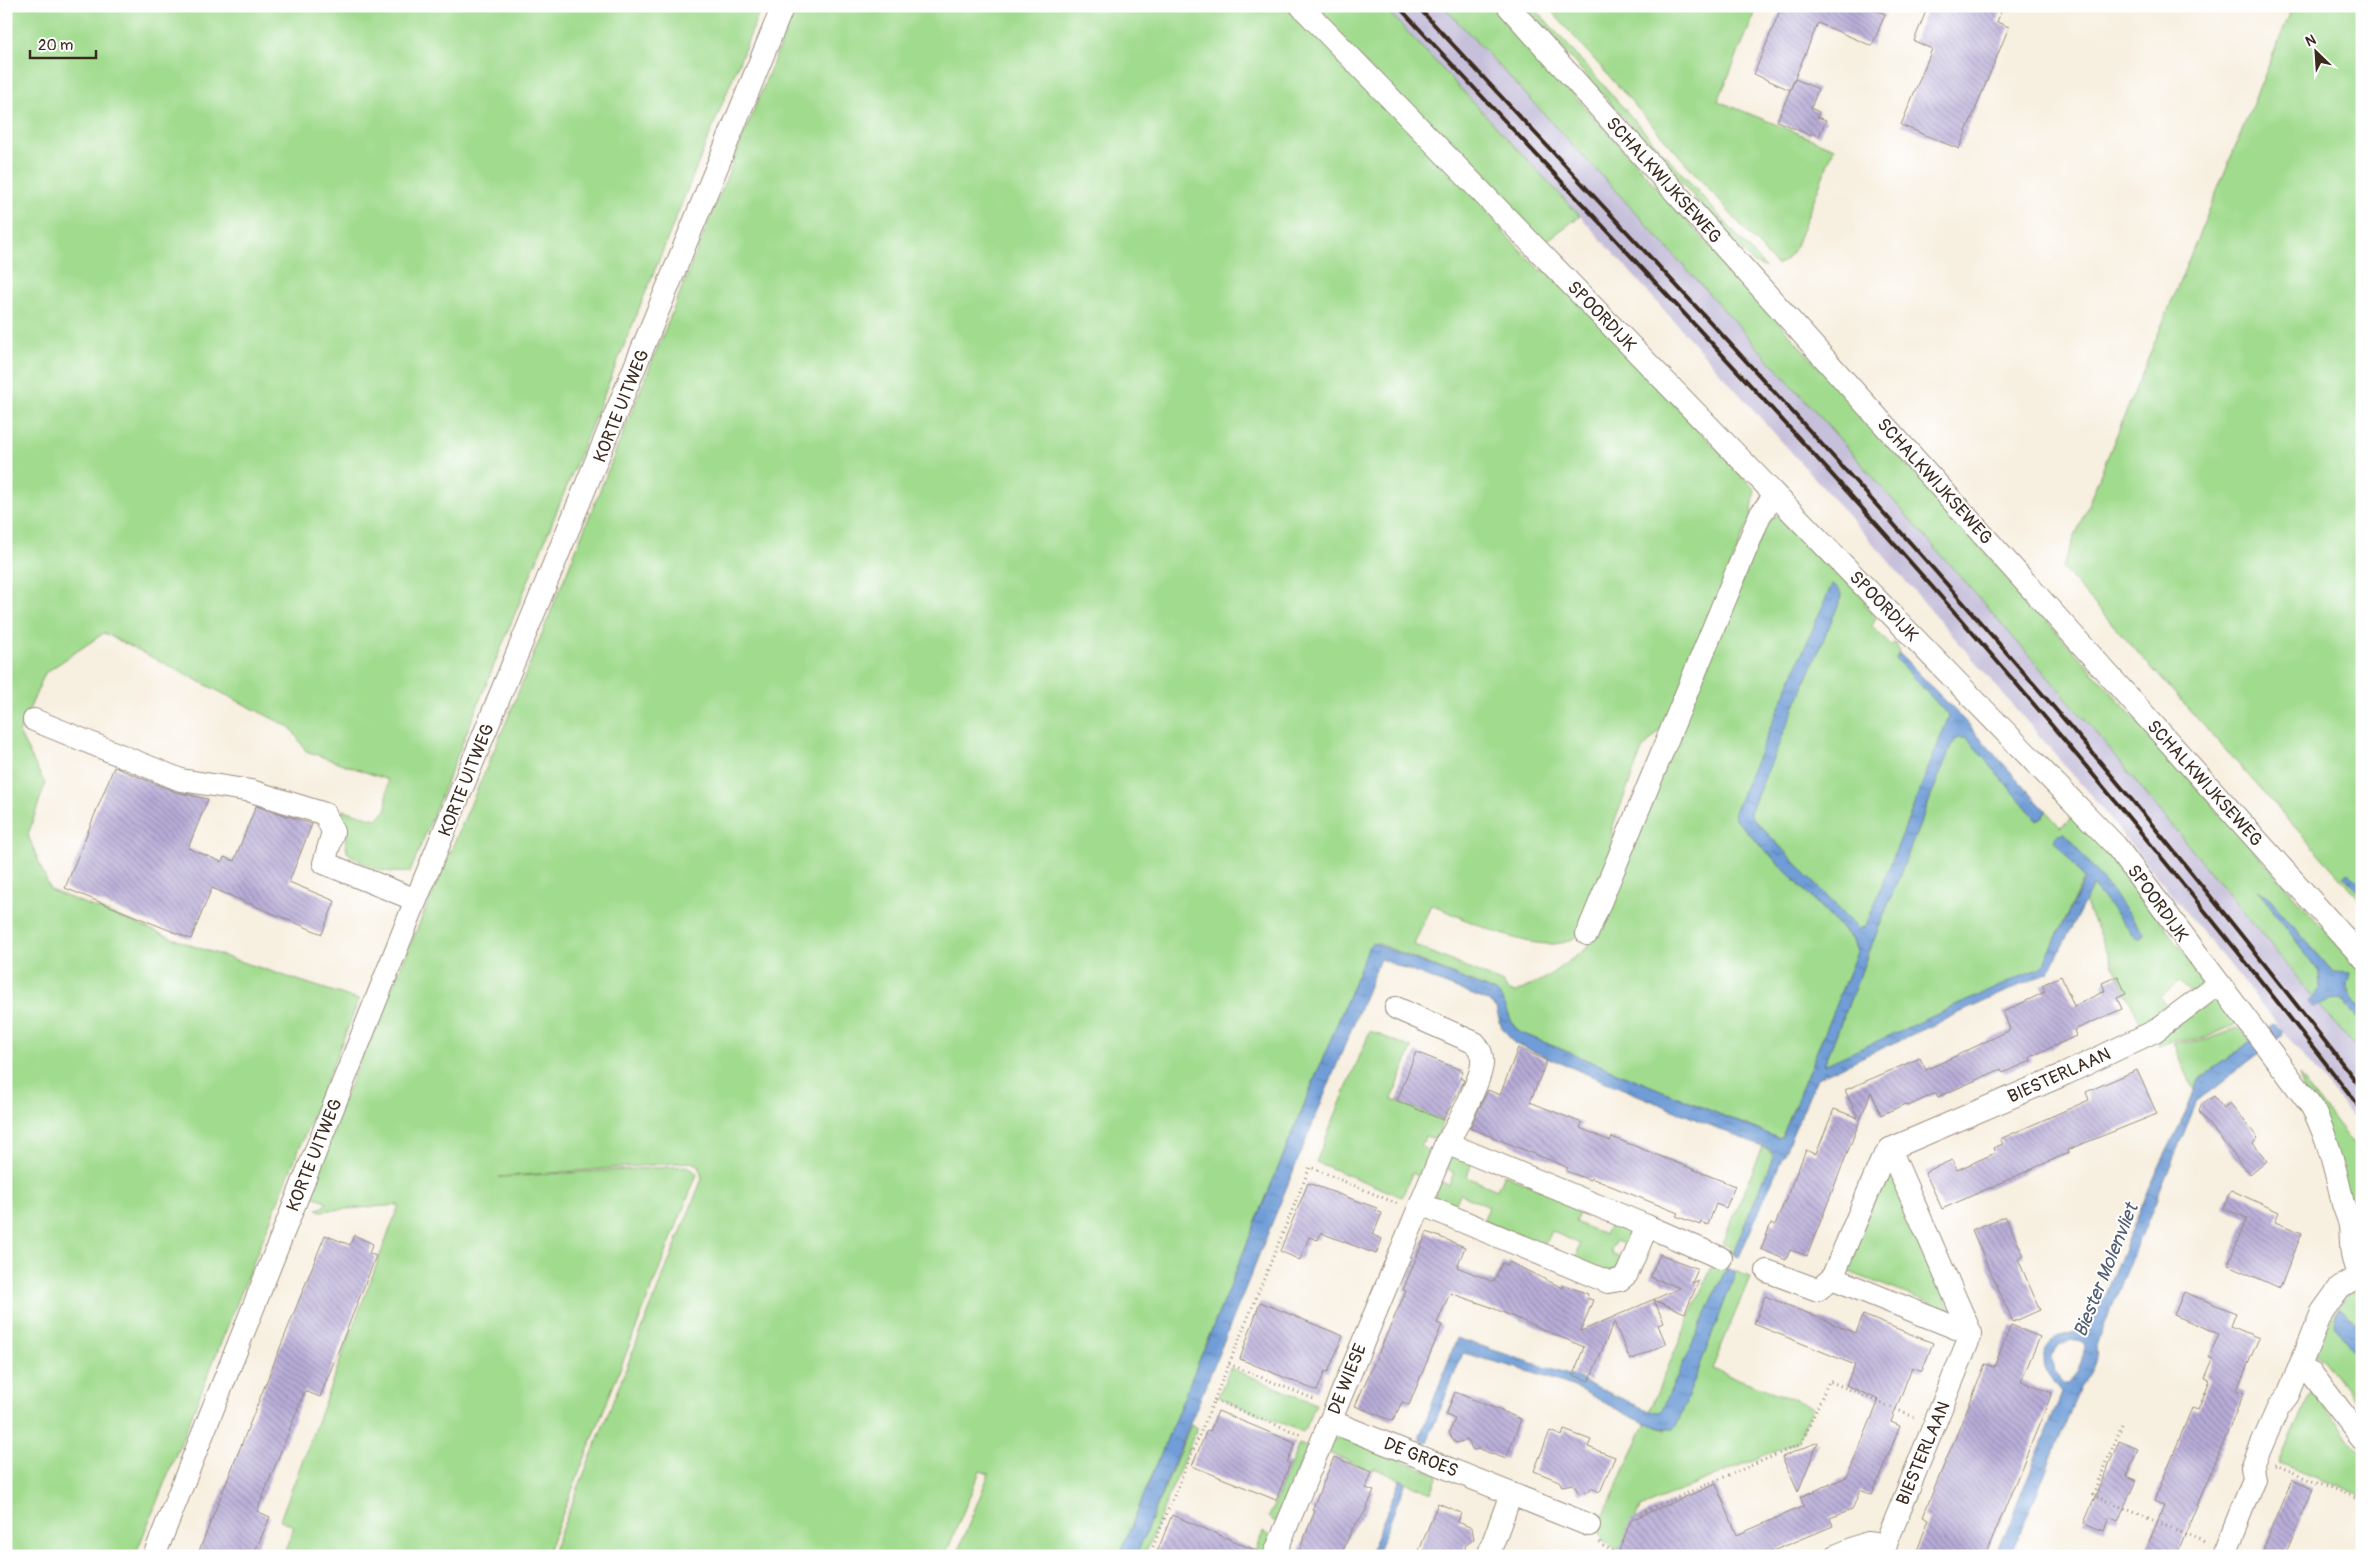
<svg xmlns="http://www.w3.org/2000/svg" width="2368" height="1562" font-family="Pangolin,sans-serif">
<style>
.railway{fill:#c6c0da}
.grass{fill:#a1db8e;stroke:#6e8256}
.water{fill:url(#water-ripples);stroke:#55647a;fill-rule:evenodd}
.building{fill:url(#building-back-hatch)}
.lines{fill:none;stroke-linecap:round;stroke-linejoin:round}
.minor-casing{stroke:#998c7e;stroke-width:24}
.path{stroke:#998c7e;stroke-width:3;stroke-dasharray:1 4;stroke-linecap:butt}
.minor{stroke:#fff;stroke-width:22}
.rail{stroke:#3b2a1e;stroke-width:4}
.labels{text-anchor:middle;stroke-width:4;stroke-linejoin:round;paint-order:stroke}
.street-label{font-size:18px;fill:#3b2a1e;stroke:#fff}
.water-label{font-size:19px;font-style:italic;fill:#525e71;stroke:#fff}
</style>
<defs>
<pattern id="water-ripples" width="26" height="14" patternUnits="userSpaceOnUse" patternTransform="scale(1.25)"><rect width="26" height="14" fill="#6f9dd7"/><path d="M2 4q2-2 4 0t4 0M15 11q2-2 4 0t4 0" fill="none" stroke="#5c80ae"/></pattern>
<pattern id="building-back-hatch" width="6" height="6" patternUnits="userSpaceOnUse" patternTransform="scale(1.25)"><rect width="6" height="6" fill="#b7acd7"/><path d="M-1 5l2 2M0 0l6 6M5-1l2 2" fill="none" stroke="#968cae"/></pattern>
</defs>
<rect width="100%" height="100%" fill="#fff"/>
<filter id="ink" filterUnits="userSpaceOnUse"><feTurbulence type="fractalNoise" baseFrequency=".02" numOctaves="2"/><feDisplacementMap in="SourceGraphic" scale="10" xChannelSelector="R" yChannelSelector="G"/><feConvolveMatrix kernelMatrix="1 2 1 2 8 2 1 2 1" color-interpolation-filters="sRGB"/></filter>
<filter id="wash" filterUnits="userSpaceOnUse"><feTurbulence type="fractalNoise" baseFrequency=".0096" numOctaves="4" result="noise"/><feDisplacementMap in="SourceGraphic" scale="20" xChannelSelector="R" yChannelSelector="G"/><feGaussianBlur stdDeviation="1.12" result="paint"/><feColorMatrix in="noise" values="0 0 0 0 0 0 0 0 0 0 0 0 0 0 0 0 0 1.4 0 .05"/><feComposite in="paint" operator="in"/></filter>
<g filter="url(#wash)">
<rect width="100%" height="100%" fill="#f7efdf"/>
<!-- railway -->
<polygon class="railway" points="1383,6 1443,6 1615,190 1808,403 2083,717 2362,1055 2362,1128 2092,797 1877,548 1580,216"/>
<!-- grass -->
<g class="grass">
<path d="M6,6H762L410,872C383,874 368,868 347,852L342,810L376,819L386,811L388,780L306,751L291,728L104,633L45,673L19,733L45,784L28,835L50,890L193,946L359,1000L135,1556H6Z"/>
<path d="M796,6H1293L1503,223V232L1540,270H1549L1755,490L1751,516L1667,722L1642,750L1612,828L1611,854L1579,934C1550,964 1463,918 1431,904L1414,945L1503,983L1507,990L1515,993L1544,979L1587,948L1768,519L1784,513L1865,597V606L1876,618L1872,626L1890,645L1896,643L1899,653L1896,659L1949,716L1947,726L1866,926L1858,929L1751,816L1750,812L1842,596L1735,819L1853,941L1857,952L1782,1137L1778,1138L1519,1032C1507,1020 1508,1003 1496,992L1377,943L1369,946L1119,1556H956L989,1474L980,1471L945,1556H551L702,1179L699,1165L690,1162L499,1177L688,1166L697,1174L546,1556H283L294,1526L280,1520L399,1205L320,1211L317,1209L325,1206L326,1201L308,1194L306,1187L507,720Z"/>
<polygon points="1309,6 1383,6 1580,216 1541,245"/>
<path d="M1443,6H1494L2358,967L2362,972V1012C2349,996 2347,993 2346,973L2333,972L2267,896L2259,891L2319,972L2320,988L2313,997L2083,717L1808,403L1615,190Z"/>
<polygon points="1524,6 1533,6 1765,267 1753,263"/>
<polygon points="1547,6 1758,6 1718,101 1834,148 1795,248 1785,261 1776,265"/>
<polygon points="2293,6 2362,6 2362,902 2062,568"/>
<polygon points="1957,738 1967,738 2037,820 2043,817 2046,811 2060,827 2074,817 2090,828 2201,976 2201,983 2191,994 2179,982 2161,997 2169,1011 2143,1029 2084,901 2092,887 2094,887 2140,939 2144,933 2064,833 2054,840 2084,878 2042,968 1824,1066 1951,746"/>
<polygon points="2342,999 2362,1024 2362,1055 2319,1004 2329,1000"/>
<polygon points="2211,1001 2220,1002 2239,1023 2205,1038 2172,1041 2159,1046 2155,1038"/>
<polygon points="2239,1028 2251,1041 2198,1080 2194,1091 2173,1043 2206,1040"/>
<polygon points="1370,1031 1412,1048 1392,1099 1443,1120 1436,1139 1425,1136 1421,1147 1432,1152 1421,1176 1412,1173 1402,1197 1316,1162"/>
<polygon points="2299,1076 2362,1156 2362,1262"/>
<polygon points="1763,1147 1774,1155 1734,1250 1734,1255 1729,1252 1731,1246 1722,1243"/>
<path d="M1457,1156L1472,1162L1467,1177L1497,1190L1504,1174L1582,1206L1575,1222L1605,1235L1612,1219L1631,1230L1632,1238L1629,1245L1615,1241L1610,1253L1623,1259L1619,1267L1606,1272L1576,1259L1580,1244L1551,1231L1544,1246L1483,1221L1489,1207L1460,1194L1453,1209C1436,1200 1432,1201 1437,1180L1449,1185L1454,1172L1442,1167L1449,1158Z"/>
<polygon points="1887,1171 1895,1179 1951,1311 1844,1270"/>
<polygon points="1713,1264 1729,1269 1725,1271 1664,1408 1661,1412 1649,1411"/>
<polygon points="1734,1271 1750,1277 1712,1369 1813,1407 1798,1441 1640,1508 1619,1550 1604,1542 1598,1528 1646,1422 1665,1430 1677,1425 1735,1275"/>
<polygon points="2357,1291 2362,1292 2362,1331 2344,1309 2335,1327 2362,1364 2362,1410 2323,1359 2313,1353 2319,1335 2348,1293"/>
<polygon points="1230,1368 1316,1404 1303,1432 1218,1397"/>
<polygon points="2314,1393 2362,1454 2362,1496 2279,1463 2309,1394"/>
<polygon points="1191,1425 1197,1428 1144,1556 1136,1556"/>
<polygon points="1338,1438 1346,1438 1436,1474 1437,1478 1431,1493 1374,1468 1373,1471 1326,1452 1331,1441"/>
<polygon points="1299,1444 1308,1448 1275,1522 1269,1517"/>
<polygon points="1263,1532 1271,1536 1265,1556 1253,1556"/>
</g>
<!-- water -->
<g class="water">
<path d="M1832,584L1838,588L1842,596L1750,812L1751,816L1858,929L1866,926L1949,716L1896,659L1899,653L1963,719L2046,811L2043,816L2037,820L1967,738H1957L1951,746L1824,1065L2042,967L2085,879L2054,840L2058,834L2065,833L2144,933L2143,936L2136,939L2094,887H2092L2049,972L1817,1078L1739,1257L1734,1255V1250L1774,1155L1772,1151L1515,1044L1501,1026L1496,1008L1488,1001L1380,959L1136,1556H1119L1369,946L1373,943L1496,992C1508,1003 1507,1020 1519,1032L1777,1138L1782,1137L1857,952L1853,940L1735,819L1734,812Z"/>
<polygon points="2348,872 2362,886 2362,896 2344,876"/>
<polygon points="2258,890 2267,896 2333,972 2350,973 2346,989 2362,1012 2362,1024 2342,999 2329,1000 2314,1007 2309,1001 2320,988 2319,972"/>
<path d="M2274,1024L2283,1031L2281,1033L2283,1035L2197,1101L2096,1346C2099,1362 2089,1375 2080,1388L2011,1556H1996L2062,1393C2058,1387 2051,1382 2047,1375C2032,1346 2063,1328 2089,1331L2157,1171L2187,1110L2198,1080ZM2072,1339L2085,1344C2084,1357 2078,1374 2068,1383H2064L2054,1371L2051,1357L2059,1344Z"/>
<path d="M1729,1269L1734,1271L1735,1275L1677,1425L1673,1429C1646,1431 1596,1395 1569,1385C1534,1372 1498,1363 1463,1353L1427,1442L1419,1438L1457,1338L1572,1376L1649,1411L1661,1412L1725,1271Z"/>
<polygon points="2338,1308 2344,1309 2362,1331 2362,1364 2335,1327 2334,1321"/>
<polygon points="1400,1479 1406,1482 1376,1556 1369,1556"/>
</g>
<g id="blocks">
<!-- building -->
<g class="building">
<polygon points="1779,6 1866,6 1885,14 1872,46 1818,23 1790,90 1754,74 1781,8"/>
<polygon points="1928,6 2003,6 1997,22 2009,27 1959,149 1901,125 1932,49 1914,41"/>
<polygon points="1795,79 1818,89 1811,108 1819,112 1817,117 1826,120 1819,136 1811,133 1810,135 1777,121"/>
<polygon points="114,767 176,792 208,799 188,848 222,862 224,857 234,861 256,806 312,824 289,882 335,901 322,934 212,888 191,939 65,888"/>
<polygon points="2061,976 2074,1006 2105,991 2102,983 2118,976 2126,994 2117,998 2122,1009 2074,1030 2076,1036 2030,1057 2031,1061 2003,1073 2001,1069 1938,1097 1936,1093 1908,1106 1905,1104 1881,1115 1871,1092 1807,1256 1790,1250 1786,1260 1761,1249 1771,1223 1775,1225 1806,1150 1816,1154 1834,1109 1858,1118 1845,1090 1920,1058 1926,1070 2008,1031 2010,1029 2003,1012 2045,992 2042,985"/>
<polygon points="1518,1048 1547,1060 1530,1102 1582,1123 1580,1128 1610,1141 1612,1137 1735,1186 1726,1208 1716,1204 1708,1225 1701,1222 1700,1225 1676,1216 1678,1213 1591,1178 1590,1180 1566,1171 1568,1168 1562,1165 1470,1128 1488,1090 1500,1095"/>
<polygon points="1416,1052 1463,1071 1460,1078 1464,1080 1461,1087 1443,1120 1397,1101"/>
<polygon points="2137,1070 2157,1114 2067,1150 2068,1153 1942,1209 1925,1172 1952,1160 1957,1170 1995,1153 1993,1148 2003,1144 2000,1139 2089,1100 2086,1092"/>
<polygon points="2214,1096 2223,1108 2230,1103 2258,1138 2253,1143 2267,1161 2250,1175 2199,1112 2201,1105"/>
<polygon points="1308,1183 1377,1208 1376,1211 1382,1213 1373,1235 1382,1239 1376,1254 1321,1233 1318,1240 1309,1237 1300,1260 1280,1251"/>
<polygon points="2231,1190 2279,1212 2275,1222 2302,1233 2280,1288 2228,1265 2247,1218 2223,1208"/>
<polygon points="2005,1216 2024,1256 2018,1259 2040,1310 2013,1322 1972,1230"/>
<polygon points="1427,1232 1465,1247 1457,1267 1494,1282 1502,1263 1507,1265 1509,1262 1563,1288 1564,1285 1588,1294 1587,1298 1593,1300 1581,1331 1680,1288 1650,1277 1660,1254 1698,1269 1692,1283 1699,1280 1685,1313 1654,1300 1664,1323 1658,1325 1666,1344 1630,1360 1614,1322 1589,1381 1573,1375 1584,1347 1488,1306 1450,1293 1437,1323 1442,1325 1409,1405 1402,1402 1393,1421 1355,1406 1406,1291 1403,1290"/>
<polygon points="325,1235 350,1245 354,1235 373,1244 369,1253 376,1256 320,1397 305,1391 257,1511 270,1517 253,1556 197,1556"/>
<polygon points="2184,1292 2236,1313 2231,1326 2259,1338 2237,1390 2244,1393 2176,1556 2143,1556 2164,1506 2154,1501 2192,1408 2198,1410 2210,1380 2205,1378 2213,1359 2209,1357 2219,1334 2174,1315"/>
<polygon points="1765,1296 1856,1333 1863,1315 1933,1343 1922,1371 1912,1367 1891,1422 1900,1426 1872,1495 1860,1490 1852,1510 1830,1518 1833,1526 1761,1556 1617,1556 1631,1520 1716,1484 1737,1535 1804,1506 1800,1497 1847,1477 1879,1400 1846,1385 1855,1365 1754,1324"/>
<polygon points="1260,1302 1343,1336 1328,1372 1325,1371 1317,1391 1240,1359"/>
<polygon points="2011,1325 2040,1337 2021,1381 2052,1393 1994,1535 1985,1556 1915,1556 1929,1519 1923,1516 1975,1390 1985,1364 1994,1367"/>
<polygon points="1455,1392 1521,1419 1506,1459 1479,1449 1473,1450 1467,1440 1456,1443 1449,1433 1455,1419 1446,1415"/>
<polygon points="1218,1411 1295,1443 1287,1463 1290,1464 1276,1500 1192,1466 1207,1430 1210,1431"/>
<polygon points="1564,1430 1591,1440 1588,1447 1615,1457 1600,1492 1591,1488 1590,1491 1579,1493 1573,1484 1562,1486 1559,1481 1534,1471 1550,1431 1562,1436"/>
<polygon points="2119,1441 2138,1449 2127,1476 2136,1480 2118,1521 2109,1517 2104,1531 2084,1523"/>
<polygon points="1818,1442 1798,1492 1782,1457"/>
<polygon points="1334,1457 1372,1472 1366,1488 1374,1491 1365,1512 1352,1529 1341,1556 1297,1556 1315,1511 1312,1510"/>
<polygon points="2292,1479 2313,1488 2309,1500 2285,1556 2261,1556"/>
<polygon points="1438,1503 1461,1513 1458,1522 1472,1528 1474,1539 1465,1546 1467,1556 1417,1556"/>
<polygon points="1172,1515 1262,1553 1261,1556 1167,1556 1157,1552"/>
</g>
</g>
</g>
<g filter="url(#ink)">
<use href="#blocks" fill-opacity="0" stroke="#998c7e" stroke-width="1"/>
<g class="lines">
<!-- minor casing -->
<g class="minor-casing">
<g id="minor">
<path d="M1301,6L2116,846L2312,1107C2328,1138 2336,1171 2343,1204C2345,1211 2349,1219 2350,1226C2352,1246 2349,1261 2362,1278"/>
<polyline points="1508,6 2362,957"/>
<polyline points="34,720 181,780 251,791 325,814 333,832 324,863 416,900"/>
<polyline points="1587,934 1760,515 1775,495"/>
<polyline points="1421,1204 1608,1282 1620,1280 1627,1274 1647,1226 1446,1143"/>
<polyline points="1647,1226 1721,1258"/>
<polyline points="1767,1271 1818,1290 1832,1278"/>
<polyline points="1971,1334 1832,1278 1881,1162 1890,1149 2065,1074 2155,1031 2218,984"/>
<polyline points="2300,1368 2312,1374 2362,1438"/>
<polyline points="1330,1421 1589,1525"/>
<polyline points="154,1556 416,900 783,6"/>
<path d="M1274,1556L1446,1143C1456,1130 1481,1079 1482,1064C1483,1055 1480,1050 1475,1043L1396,1008"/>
<polyline points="1488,1556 1511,1494"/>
<polyline points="1835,1556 1867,1543 1886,1545"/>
<polyline points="1881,1556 1971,1334 1890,1149"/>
<polyline points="2223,1556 2254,1479 2252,1467 2278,1408 2288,1395 2322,1312 2340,1287 2360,1275"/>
</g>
</g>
<!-- path -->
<g class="path">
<polyline points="1229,1364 1316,1400"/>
<polyline points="1214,1400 1310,1167 1398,1204"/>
<polyline points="2122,1425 2093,1495 2205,1542"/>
<polyline points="2275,1465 2362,1500"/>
<polyline points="1641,1513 1801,1444 1829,1381 1914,1417"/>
<polyline points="1600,1542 1603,1546 1622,1556"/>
<polyline points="1149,1556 1214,1400 1302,1435"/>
</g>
<!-- minor -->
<use href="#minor" class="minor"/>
<!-- rail -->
<g class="rail">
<path d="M1398,6C1585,208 1775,407 1956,614C2097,775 2231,941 2362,1110"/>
<path d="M1417,6C1622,227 1829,446 2025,674C2142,808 2253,948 2362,1089"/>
</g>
</g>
</g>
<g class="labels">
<!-- street labels -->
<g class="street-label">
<text transform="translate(1664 180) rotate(48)" y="6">SCHALKWIJKSEWEG</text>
<text transform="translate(1602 316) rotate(46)" y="6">SPOORDIJK</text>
<text transform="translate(621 406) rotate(-68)" y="6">KORTE UITWEG</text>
<text transform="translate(1935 481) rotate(48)" y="6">SCHALKWIJKSEWEG</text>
<text transform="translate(1884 606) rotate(46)" y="6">SPOORDIJK</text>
<text transform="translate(466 780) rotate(-68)" y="6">KORTE UITWEG</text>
<text transform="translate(2205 783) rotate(48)" y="6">SCHALKWIJKSEWEG</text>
<text transform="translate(2158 903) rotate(54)" y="6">SPOORDIJK</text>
<text transform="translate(2059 1075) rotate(-24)" y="6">BIESTERLAAN</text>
<text transform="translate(314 1155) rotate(-68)" y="6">KORTE UITWEG</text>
<text transform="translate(1347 1379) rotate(-68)" y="6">DE WIESE</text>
<text transform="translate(1923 1453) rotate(-67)" y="6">BIESTERLAAN</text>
<text transform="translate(1421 1457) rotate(22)" y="6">DE GROES</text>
</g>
<!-- water labels -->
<g class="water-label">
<text transform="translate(2105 1270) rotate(-68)" y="7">Biester Molenvliet</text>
</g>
</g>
<!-- margin -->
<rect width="2368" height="1562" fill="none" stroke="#fff" stroke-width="25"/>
<!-- north arrow -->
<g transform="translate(2316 52) rotate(335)" stroke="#ffffff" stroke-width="4" paint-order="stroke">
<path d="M0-4L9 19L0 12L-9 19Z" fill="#3b2a1e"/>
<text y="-8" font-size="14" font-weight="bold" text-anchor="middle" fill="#3b2a1e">N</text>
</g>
<!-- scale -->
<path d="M30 50v8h66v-8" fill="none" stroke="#3b2a1e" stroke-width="2.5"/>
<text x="38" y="50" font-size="15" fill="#3b2a1e" stroke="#ffffff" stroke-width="4" paint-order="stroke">20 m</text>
</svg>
